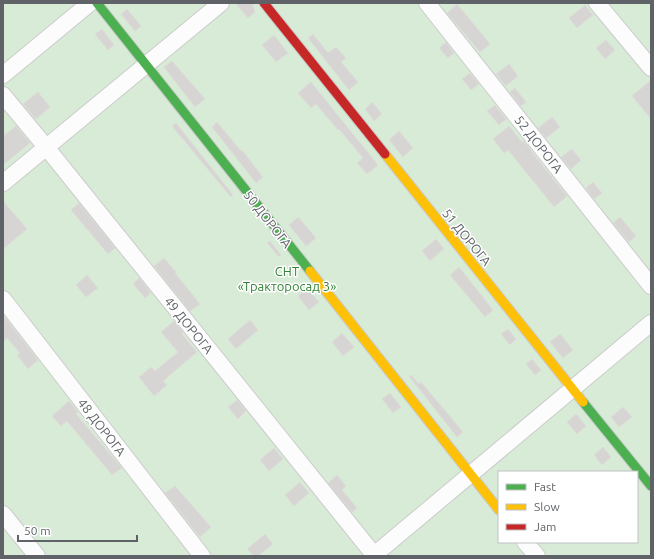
<svg xmlns="http://www.w3.org/2000/svg" width="654" height="559" font-family="Ubuntu,sans-serif">
<style>
.green{fill:#d8ebd6;fill-rule:evenodd}
.building{fill:#d6d5d3;stroke:#deddd9}
.lines{fill:none;stroke-linecap:round;stroke-linejoin:round}
.street-casing{stroke:#cbcccc;stroke-width:18}
.fast-casing{stroke:#cacacb;stroke-width:11}
.slow-casing{stroke:#cacacb;stroke-width:11}
.jam-casing{stroke:#cacacb;stroke-width:11}
.street{stroke:#fdfcfc;stroke-width:16}
.fast{stroke:#4caf50;stroke-width:9}
.slow{stroke:#ffc107;stroke-width:9}
.jam{stroke:#c62828;stroke-width:9}
.labels{text-anchor:middle;stroke-width:3;stroke-linejoin:round;paint-order:stroke}
.street-label{font-size:13px;fill:#5f6368;stroke:#fff}
.park-label{font-size:13px;fill:#348238;stroke:#fff}
</style>
<rect width="100%" height="100%" fill="#efeeea"/>
<!-- green -->
<path class="green" d="M3,3H651V556H3ZM499,472H637V542H499Z"/>
<!-- building -->
<g class="building">
<polygon points="235,3 252,3 255,12 248,18"/>
<polygon points="457,4 490,44 480,52 447,13"/>
<polygon points="585,5 593,15 577,28 569,18"/>
<polygon points="127,9 141,26 135,31 121,14"/>
<polygon points="102,29 114,45 108,50 95,34"/>
<polygon points="313,34 328,53 336,47 346,58 341,62 358,82 349,90 308,38"/>
<polygon points="274,35 288,53 276,62 262,45"/>
<polygon points="606,40 615,50 605,59 596,48"/>
<polygon points="446,42 454,53 448,58 439,48"/>
<polygon points="172,61 205,99 195,107 164,67"/>
<polygon points="509,64 518,76 506,86 496,74"/>
<polygon points="470,73 479,84 471,90 462,79"/>
<polygon points="651,80 651,119 632,96"/>
<polygon points="311,82 378,165 367,174 357,163 363,158 339,129 338,130 316,104 311,108 298,93"/>
<polygon points="515,88 526,102 521,106 510,92"/>
<polygon points="38,92 50,107 36,119 23,104"/>
<polygon points="372,102 382,114 374,121 365,109"/>
<polygon points="495,105 506,119 499,125 487,111"/>
<polygon points="552,117 560,127 546,138 538,128"/>
<polygon points="217,122 241,151 242,150 263,177 256,183 212,127"/>
<polygon points="176,123 233,195 231,197 172,126"/>
<polygon points="16,126 30,143 3,165 3,136"/>
<polygon points="509,126 522,142 524,141 532,151 531,151 567,196 554,207 508,150 504,153 493,139"/>
<polygon points="399,131 413,148 403,157 389,140"/>
<polygon points="572,149 581,160 571,169 561,157"/>
<polygon points="593,182 602,193 594,199 586,188"/>
<polygon points="3,201 27,229 3,249"/>
<polygon points="79,203 115,248 108,254 71,210"/>
<polygon points="298,217 316,238 306,246 289,225"/>
<polygon points="620,217 636,236 629,242 613,223"/>
<polygon points="436,239 444,249 430,261 422,251"/>
<polygon points="270,241 281,255 279,257 267,243"/>
<polygon points="164,258 176,272 175,273 200,304 190,311 154,266"/>
<polygon points="459,267 493,310 485,317 450,275"/>
<polygon points="87,275 98,288 86,297 76,285"/>
<polygon points="139,278 151,293 145,298 133,284"/>
<polygon points="307,288 319,302 309,310 298,296"/>
<polygon points="3,315 38,360 28,369 17,355 20,353 7,338 3,342"/>
<polygon points="250,320 258,330 236,349 228,339"/>
<polygon points="174,321 183,333 182,334 197,352 163,381 167,385 154,396 139,377 151,367 155,371 178,352 161,332"/>
<polygon points="508,329 516,339 510,345 501,334"/>
<polygon points="342,333 354,347 343,356 332,342"/>
<polygon points="560,334 573,350 563,358 550,342"/>
<polygon points="532,359 541,370 535,375 526,364"/>
<polygon points="411,375 419,384 421,382 463,432 457,437 409,376"/>
<polygon points="390,393 401,407 393,413 382,399"/>
<polygon points="237,400 246,411 238,419 228,407"/>
<polygon points="69,401 78,412 76,414 122,468 112,475 67,421 61,426 52,416"/>
<polygon points="623,407 632,417 619,427 611,417"/>
<polygon points="576,414 586,426 577,434 567,422"/>
<polygon points="603,447 611,457 602,465 594,455"/>
<polygon points="274,448 283,459 269,471 260,460"/>
<polygon points="337,475 346,486 342,490 357,508 352,512 328,483"/>
<polygon points="300,482 309,493 294,506 285,495"/>
<polygon points="175,486 211,527 200,537 165,493"/>
<polygon points="265,534 273,544 258,556 254,556 247,549"/>
</g>
<g class="lines">
<!-- street casing -->
<g class="street-casing">
<g id="street">
<polyline points="427,3 651,286"/>
<polyline points="597,3 651,68"/>
<polyline points="3,75 90,3"/>
<polyline points="3,95 46,147 375,556"/>
<polyline points="3,183 221,3"/>
<polyline points="3,299 202,556"/>
<polyline points="3,514 37,556"/>
<polyline points="525,542 537,556"/>
<polyline points="373,556 651,323"/>
</g>
</g>
<!-- fast casing -->
<g class="fast-casing">
<g id="fast">
<polyline points="97,3 310,271"/>
<polyline points="583,402 651,486"/>
</g>
</g>
<!-- slow casing -->
<g class="slow-casing">
<g id="slow">
<polyline points="385,154 583,402"/>
<polyline points="310,271 499,510"/>
</g>
</g>
<!-- jam casing -->
<g class="jam-casing">
<polyline id="jam" points="264,3 385,154"/>
</g>
<!-- street -->
<use href="#street" class="street"/>
<!-- fast -->
<use href="#fast" class="fast"/>
<!-- slow -->
<use href="#slow" class="slow"/>
<!-- jam -->
<use href="#jam" class="jam"/>
</g>
<g class="labels">
<!-- street labels -->
<g class="street-label">
<text transform="translate(539 144) rotate(52)" y="5">52 ДОРОГА</text>
<text transform="translate(268 219) rotate(52)" y="5">50 ДОРОГА</text>
<text transform="translate(467 237) rotate(51)" y="5">51 ДОРОГА</text>
<text transform="translate(189 325) rotate(51)" y="5">49 ДОРОГА</text>
<text transform="translate(102 427) rotate(52)" y="5">48 ДОРОГА</text>
</g>
<!-- park labels -->
<g class="park-label">
<text x="287" y="276">СНТ<tspan x="287" dy="15">«Тракторосад 3»</tspan></text>
</g>
</g>
<!-- border -->
<rect width="654" height="559" fill="none" stroke="#5f6368" stroke-width="8"/>
<!-- legend -->
<rect x="498" y="471" width="140" height="72" fill="#ffffff" stroke="#bfc1c3"/>
<rect x="506" y="484" width="20" height="6" fill="#4caf50" stroke="#bfc1c3"/>
<text x="534" y="491" font-size="12" fill="#5f6368">Fast</text>
<rect x="506" y="504" width="20" height="6" fill="#ffc107" stroke="#bfc1c3"/>
<text x="534" y="511" font-size="12" fill="#5f6368">Slow</text>
<rect x="506" y="524" width="20" height="6" fill="#c62828" stroke="#bfc1c3"/>
<text x="534" y="531" font-size="12" fill="#5f6368">Jam</text>
<!-- scale -->
<path d="M18 535v6h119v-6" fill="none" stroke="#5f6368" stroke-width="2"/>
<text x="24" y="535" font-size="12" fill="#5f6368" stroke="#ffffff" stroke-width="3" paint-order="stroke">50 m</text>
</svg>
